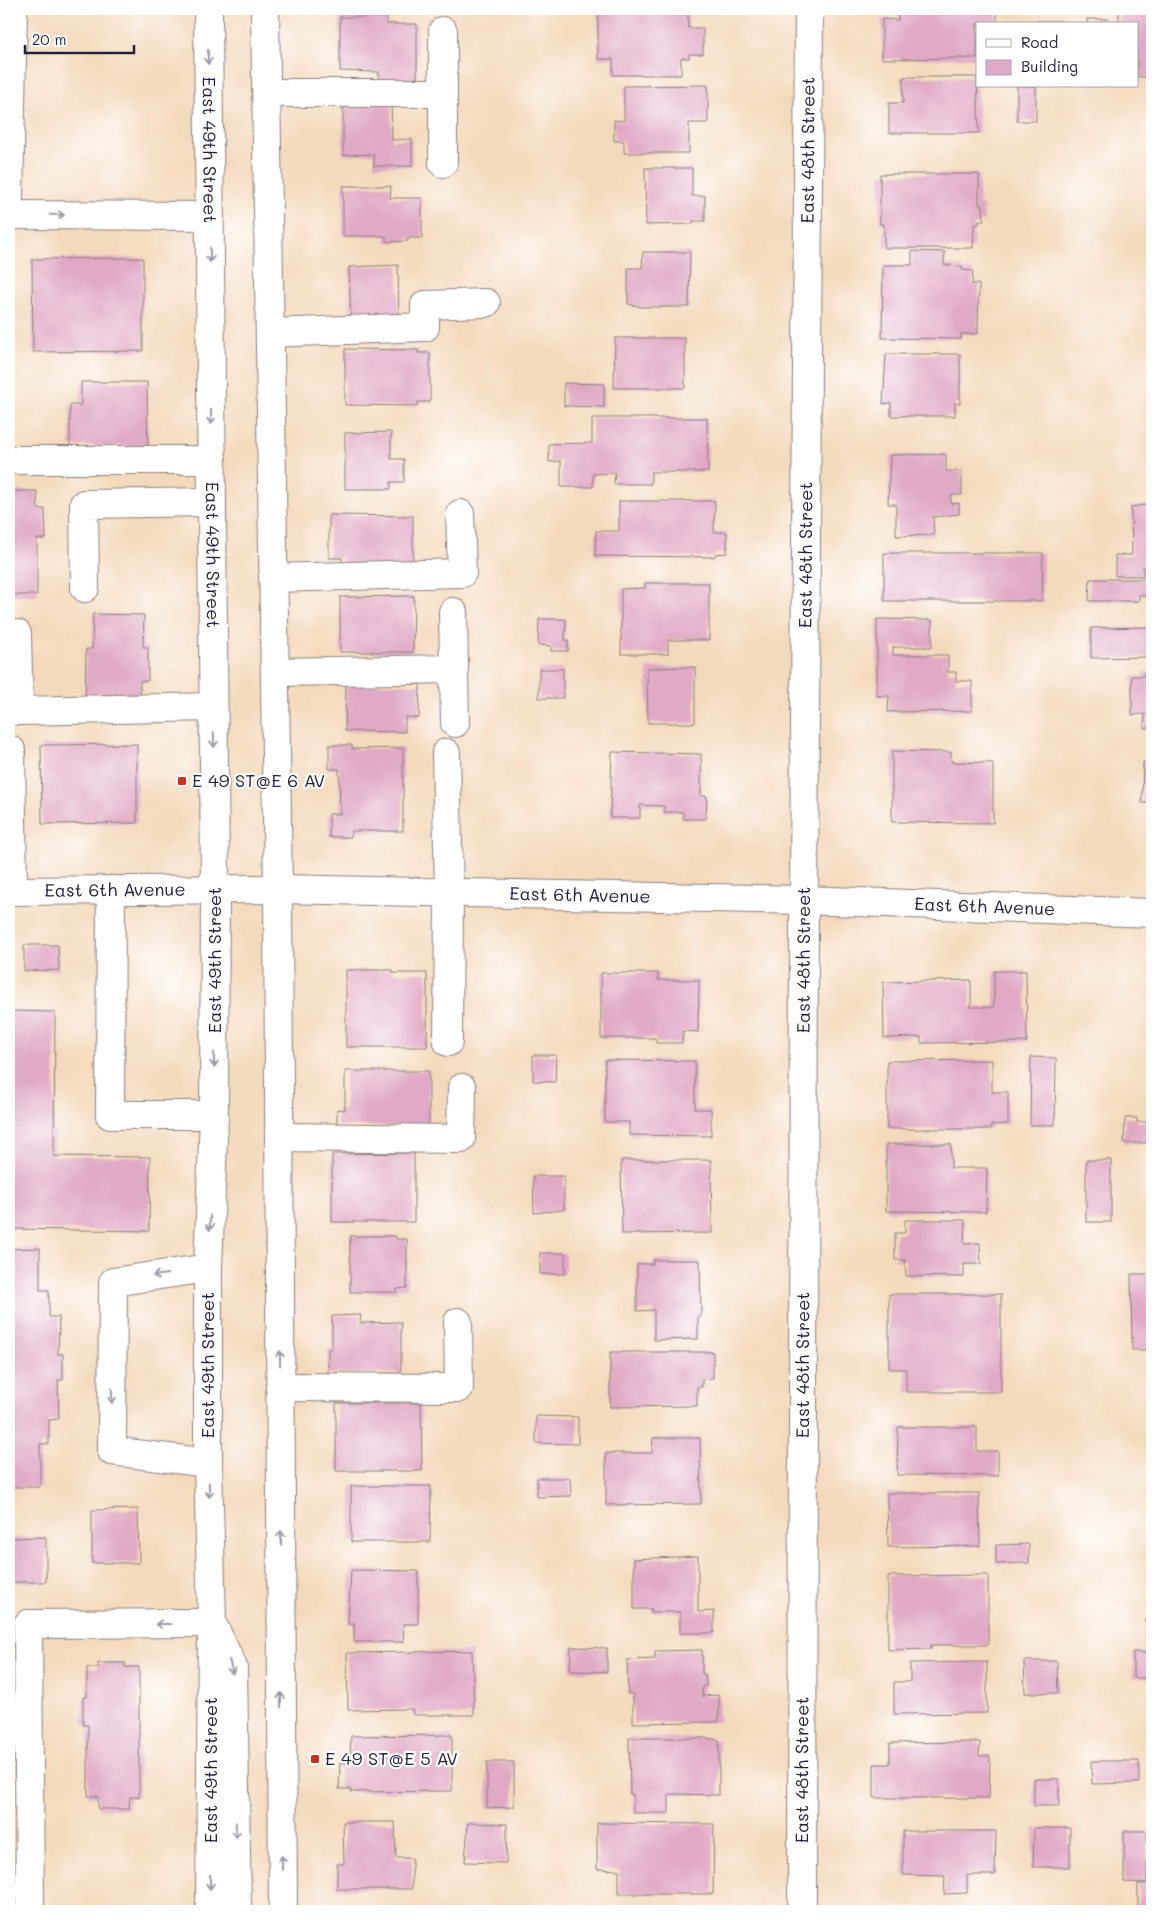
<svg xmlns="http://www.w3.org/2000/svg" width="1161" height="1920" font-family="Mali,sans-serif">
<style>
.building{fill:#e0a9c5}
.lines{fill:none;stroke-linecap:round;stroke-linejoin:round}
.minor-casing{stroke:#8b7e7c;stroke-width:30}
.major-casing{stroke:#8b7e7c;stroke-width:30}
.minor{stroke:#fff;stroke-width:28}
.major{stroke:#fff;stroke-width:28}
.oneway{stroke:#9c9ca7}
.poi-dot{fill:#c8321e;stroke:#fff;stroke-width:2}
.labels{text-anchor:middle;stroke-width:4.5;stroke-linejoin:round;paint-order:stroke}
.street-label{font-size:18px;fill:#22223b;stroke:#fff}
.poi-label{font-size:18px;fill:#22223b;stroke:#fff;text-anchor:start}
</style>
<rect width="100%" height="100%" fill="#fff"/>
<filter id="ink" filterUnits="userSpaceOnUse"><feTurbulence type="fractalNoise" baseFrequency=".02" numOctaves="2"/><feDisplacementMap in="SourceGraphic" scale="10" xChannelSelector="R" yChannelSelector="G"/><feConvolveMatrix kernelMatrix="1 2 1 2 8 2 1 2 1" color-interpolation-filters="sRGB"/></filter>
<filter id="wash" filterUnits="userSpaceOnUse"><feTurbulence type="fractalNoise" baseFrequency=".0096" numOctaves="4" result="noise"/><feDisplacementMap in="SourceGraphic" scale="20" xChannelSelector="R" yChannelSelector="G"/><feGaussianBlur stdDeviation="1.12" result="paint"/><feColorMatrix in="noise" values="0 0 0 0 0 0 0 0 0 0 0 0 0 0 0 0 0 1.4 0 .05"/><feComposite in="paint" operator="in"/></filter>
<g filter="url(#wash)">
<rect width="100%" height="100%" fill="#f4dabd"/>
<g id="blocks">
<!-- building -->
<g class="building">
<polygon points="610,9 688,9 688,28 703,28 703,54 689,54 689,58 681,58 681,75 613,75 613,59 598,59 598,12 610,12"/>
<polygon points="898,9 997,9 997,24 977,24 977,58 882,59 882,19 898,20"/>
<polygon points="1119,9 1152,9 1152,77 1137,77 1137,24 1119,24"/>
<polygon points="340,17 387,17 387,24 417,24 417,84 379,84 379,72 340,71"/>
<rect x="1087" y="19" width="21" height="5"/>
<rect x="1037" y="21" width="23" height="3"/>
<polygon points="903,77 977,77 979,133 889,133 889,103 903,103"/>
<polygon points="708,85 708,123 689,123 689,153 624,153 624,141 614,141 614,120 624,121 624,86"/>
<rect x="1017" y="86" width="19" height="35"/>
<polygon points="391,99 392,140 412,139 412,166 374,166 374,154 343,155 343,100"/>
<polygon points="645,168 692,168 692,196 705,196 705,221 693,221 693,224 646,225"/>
<polygon points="880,174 979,174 979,205 983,205 984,221 979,221 979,224 974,224 973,248 884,248 884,224 880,224"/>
<polygon points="343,186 391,186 390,198 422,198 422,238 408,238 408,241 386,242 386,236 343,236"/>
<polygon points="912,251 945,252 944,265 962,266 962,270 973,271 972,284 979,284 978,334 961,334 961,339 882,338 883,265 912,265"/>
<polygon points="643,252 690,252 689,307 642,307 628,304 628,268 642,268"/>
<polygon points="1150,253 1152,253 1152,312 1149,312"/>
<polygon points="143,258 143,351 33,352 32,259"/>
<polygon points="398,265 399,321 351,322 349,267"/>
<polygon points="615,338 685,338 685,388 614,388"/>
<polygon points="345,349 418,350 418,353 430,353 430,402 418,402 417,406 345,405"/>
<polygon points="886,354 960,354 960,404 955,403 955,416 891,416 891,403 883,404"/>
<polygon points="81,382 147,382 148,446 70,446 70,405 81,405"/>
<polygon points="564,383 604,384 604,407 564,406"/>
<polygon points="592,418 707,418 708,472 651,472 651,484 614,484 615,473 593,474 593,487 561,487 561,461 549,462 549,444 592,443"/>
<polygon points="391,432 391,459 404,459 404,482 391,482 391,489 345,489 345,433"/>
<polygon points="946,454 946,471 962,471 962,495 951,495 951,504 959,503 959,514 933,517 934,535 896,536 896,504 888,504 890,455"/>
<polygon points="9,491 37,491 38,509 45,509 46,539 37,539 37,595 9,595"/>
<polygon points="619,501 715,501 714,532 727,532 727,553 715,554 714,557 595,556 596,531 619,531"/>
<polygon points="1152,504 1152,567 1143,567 1143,576 1115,576 1115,555 1132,555 1131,507"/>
<polygon points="329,515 413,516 413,569 342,568 342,558 329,558"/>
<polygon points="884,553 1043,553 1042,601 884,601"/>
<polygon points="1090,579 1152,579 1152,596 1139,595 1139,601 1089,601"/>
<polygon points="645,583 709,583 709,640 668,640 668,654 621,654 621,589 645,588"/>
<polygon points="414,596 413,652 340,652 340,597"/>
<polygon points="93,614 144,615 143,647 148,647 148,681 140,681 140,700 85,699 86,649 92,649"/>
<polygon points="539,619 566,619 565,640 568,640 568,651 551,651 551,646 538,645"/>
<polygon points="877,619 932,620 932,647 893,647 893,655 948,655 948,672 956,672 956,681 972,681 972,711 888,712 889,696 877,696"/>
<polygon points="1152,627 1152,657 1091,658 1091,628"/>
<polygon points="695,667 695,723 648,723 647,668"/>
<rect x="539" y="669" width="24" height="29"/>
<polygon points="1144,672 1152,672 1152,728 1144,728 1145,714 1132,715 1132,676 1144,676"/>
<polygon points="346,684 420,684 419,718 405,717 405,732 345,731"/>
<polygon points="137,744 137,823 42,824 41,745"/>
<polygon points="329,745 352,745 352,749 403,748 403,831 351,831 351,837 329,837 329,814 340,814 339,769 329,769"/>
<polygon points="892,751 951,752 951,762 993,763 993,823 892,822"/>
<polygon points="612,752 701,754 701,796 707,796 706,819 683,819 683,812 664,812 664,806 640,805 640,818 610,818"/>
<polygon points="1143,762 1152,762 1152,803 1142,803"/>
<polygon points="24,945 58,945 59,970 24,971"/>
<polygon points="346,970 393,970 393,973 427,973 427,1047 346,1047"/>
<polygon points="994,971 1026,971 1027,1042 921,1043 921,1037 884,1038 883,982 971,980 971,1007 994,1007"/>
<polygon points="601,973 658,973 658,980 699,980 698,1032 683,1031 682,1043 656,1043 655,1038 601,1038"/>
<polygon points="9,1011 55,1012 54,1156 150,1157 149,1231 9,1229"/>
<polygon points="533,1055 556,1055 555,1082 533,1081"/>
<polygon points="1031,1057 1056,1058 1055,1125 1030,1125"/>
<polygon points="605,1060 695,1061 695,1109 711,1109 711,1136 629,1135 629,1122 605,1122"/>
<polygon points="992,1060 992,1092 1008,1092 1008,1124 991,1125 991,1129 887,1129 887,1061"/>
<polygon points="345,1071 429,1071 429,1126 337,1126 337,1109 345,1110"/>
<polygon points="1149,1104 1152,1104 1152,1143 1124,1143 1125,1118 1137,1118 1137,1122 1148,1122"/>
<polygon points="886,1144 951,1144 951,1168 987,1168 986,1212 886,1211"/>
<polygon points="414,1153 414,1222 332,1222 332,1154"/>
<polygon points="621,1160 711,1160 712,1233 622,1234"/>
<rect x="1086" y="1160" width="25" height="62"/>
<polygon points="533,1176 564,1176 564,1210 534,1213"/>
<rect x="1149" y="1194" width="3" height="50"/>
<polygon points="905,1220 965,1220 964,1244 980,1243 981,1264 964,1264 964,1277 906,1276 905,1260 895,1260 895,1233 905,1233"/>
<polygon points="350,1236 396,1236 396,1239 407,1239 407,1288 397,1289 397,1292 350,1292"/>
<polygon points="40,1248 40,1290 49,1290 49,1317 59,1317 58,1354 63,1354 63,1380 58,1380 59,1419 49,1420 49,1444 40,1444 40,1487 9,1487 9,1249"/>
<rect x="540" y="1253" width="25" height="21"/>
<polygon points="653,1260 700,1260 701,1316 698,1316 698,1339 654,1340 654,1310 637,1311 637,1264 653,1264"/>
<polygon points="1131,1274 1152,1274 1152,1350 1132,1350"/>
<polygon points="889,1294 1001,1294 1001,1392 906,1392 906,1369 889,1369"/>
<polygon points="361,1315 360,1323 401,1322 401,1373 328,1374 328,1349 332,1349 332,1316"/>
<polygon points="610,1352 713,1352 713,1378 702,1379 702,1387 697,1387 697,1406 610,1407"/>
<polygon points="336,1403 421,1403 422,1471 336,1471"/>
<polygon points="536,1416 578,1417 578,1444 536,1443"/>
<polygon points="898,1427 977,1427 977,1451 998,1451 998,1476 897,1475"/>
<polygon points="653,1438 700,1438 701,1504 606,1505 606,1453 652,1453"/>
<polygon points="537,1478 570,1478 571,1496 537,1497"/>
<polygon points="351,1486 431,1486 430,1542 351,1542"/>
<polygon points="887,1493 979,1493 980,1546 888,1547"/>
<polygon points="138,1509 139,1563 92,1563 92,1510"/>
<polygon points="46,1537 46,1582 9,1582 9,1538"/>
<polygon points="1029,1544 1029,1563 996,1564 996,1545"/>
<polygon points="698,1556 698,1612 714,1611 714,1633 680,1633 680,1612 651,1612 652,1609 634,1609 634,1559"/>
<polygon points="351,1570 418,1571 418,1624 403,1624 404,1642 354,1642 354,1624 348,1624"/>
<polygon points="988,1575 988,1645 931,1645 931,1649 888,1650 888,1576"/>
<polygon points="1146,1620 1152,1621 1152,1678 1133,1678 1133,1652 1146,1653"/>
<polygon points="571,1647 607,1648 607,1672 570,1671"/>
<polygon points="702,1650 702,1674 705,1674 706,1686 703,1686 702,1696 719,1695 719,1722 633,1723 633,1694 628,1694 627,1660 655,1659 655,1651"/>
<polygon points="472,1651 474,1715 413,1715 412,1709 348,1710 347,1653"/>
<polygon points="1024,1661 1057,1661 1058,1693 1025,1693"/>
<polygon points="987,1662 987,1713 894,1714 894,1682 910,1682 910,1663"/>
<polygon points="98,1663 125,1663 125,1667 139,1667 139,1797 130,1797 129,1809 98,1809 98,1796 88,1796 88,1725 83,1725 83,1697 87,1697 87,1668 98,1668"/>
<polygon points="452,1735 452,1791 351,1792 351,1789 339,1789 340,1763 350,1763 351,1736"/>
<polygon points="629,1738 705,1738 719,1740 719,1795 669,1794 669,1813 633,1813 633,1794 630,1794"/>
<polygon points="980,1742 979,1756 990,1756 989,1798 874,1798 874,1764 890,1764 890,1743"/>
<polygon points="1091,1761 1139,1761 1139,1783 1092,1784"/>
<polygon points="487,1762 514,1762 514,1807 487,1808"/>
<rect x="1034" y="1779" width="25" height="27"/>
<polygon points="343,1822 395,1822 396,1858 412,1858 412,1889 337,1889 337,1864 344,1864"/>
<polygon points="468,1823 507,1824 506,1863 465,1862"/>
<polygon points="597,1823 714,1824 713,1894 619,1894 619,1870 597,1869"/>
<polygon points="1034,1828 1070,1828 1070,1867 1033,1867"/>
<polygon points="903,1831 996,1831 995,1875 967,1875 967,1893 944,1894 945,1876 903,1875"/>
<polygon points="1124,1831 1147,1831 1147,1883 1124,1882"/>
<rect x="1138" y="1884" width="14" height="26"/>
</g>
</g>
</g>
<g filter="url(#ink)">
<use href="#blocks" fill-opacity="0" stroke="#8b7e7c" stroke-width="1"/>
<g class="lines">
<!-- minor casing -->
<g class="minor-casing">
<g id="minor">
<polyline points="267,93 443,93 443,31"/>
<polyline points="443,163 443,93"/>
<polyline points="9,198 13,9"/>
<polyline points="9,215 210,216"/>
<polyline points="270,333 425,327 425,305 486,303"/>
<polyline points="9,460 212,460"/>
<polyline points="273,578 462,573 460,514"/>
<polyline points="85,588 84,504 212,502"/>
<polyline points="17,634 19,711 213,707"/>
<polyline points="454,669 455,723"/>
<polyline points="275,672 454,669 453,612"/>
<polyline points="11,750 13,891"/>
<polyline points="446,753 449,893 448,1042"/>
<polyline points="111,890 110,1115 214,1115"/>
<path id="s1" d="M9,891L278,889L804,900L1152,913"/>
<polyline points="279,1137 461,1139 462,1088"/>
<polyline points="280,1387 459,1388 458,1322"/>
<polyline points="208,1463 112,1451 113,1282 208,1268"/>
<polyline points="30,1911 28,1624 212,1623"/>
<path id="s2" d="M802,1911L804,900L809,9"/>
</g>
</g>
<!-- major casing -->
<g class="major-casing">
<g id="major">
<path id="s3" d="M208,9L215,889L214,1115L208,1268V1463L212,1623L210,1911"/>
<polyline points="265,9 278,889 283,1911"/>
<polyline points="215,1629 233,1667 237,1911"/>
</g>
</g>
<!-- minor -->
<use href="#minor" class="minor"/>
<!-- major -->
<use href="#major" class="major"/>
</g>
<!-- one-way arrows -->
<defs><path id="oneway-shaft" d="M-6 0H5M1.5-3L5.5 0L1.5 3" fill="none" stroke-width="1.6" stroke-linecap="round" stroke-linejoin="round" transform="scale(1.25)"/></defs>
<g class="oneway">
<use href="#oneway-shaft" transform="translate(208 57) rotate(89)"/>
<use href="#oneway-shaft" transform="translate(57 215) rotate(1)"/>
<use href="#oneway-shaft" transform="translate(210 255) rotate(90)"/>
<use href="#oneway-shaft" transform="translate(211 417) rotate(90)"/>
<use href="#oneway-shaft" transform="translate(214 740) rotate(89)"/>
<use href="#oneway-shaft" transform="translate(214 1060) rotate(90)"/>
<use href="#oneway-shaft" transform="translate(210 1223) rotate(92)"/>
<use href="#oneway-shaft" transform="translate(160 1275) rotate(172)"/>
<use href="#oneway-shaft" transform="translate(280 1358) rotate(-90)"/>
<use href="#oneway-shaft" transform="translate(112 1396) rotate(90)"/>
<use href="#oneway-shaft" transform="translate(209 1490) rotate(89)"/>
<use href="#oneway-shaft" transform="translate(281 1538) rotate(-90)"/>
<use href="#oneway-shaft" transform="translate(163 1624) rotate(180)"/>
<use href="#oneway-shaft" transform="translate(231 1667) rotate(76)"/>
<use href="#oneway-shaft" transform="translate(281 1700) rotate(-90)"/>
<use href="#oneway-shaft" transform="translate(236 1830) rotate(89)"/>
<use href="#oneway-shaft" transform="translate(282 1863) rotate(-90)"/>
<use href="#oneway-shaft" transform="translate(210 1882) rotate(90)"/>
</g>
</g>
<!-- markers -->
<g class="poi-dot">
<rect x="177" y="776" width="10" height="10" rx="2.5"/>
<rect x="310" y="1754" width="10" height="10" rx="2.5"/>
</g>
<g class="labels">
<!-- street labels -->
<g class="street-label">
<text dy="6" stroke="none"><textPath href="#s3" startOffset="141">East 49th Street</textPath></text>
<text dy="6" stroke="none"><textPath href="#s2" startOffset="1761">East 48th Street</textPath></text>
<text dy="6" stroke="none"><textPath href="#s3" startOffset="546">East 49th Street</textPath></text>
<text dy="6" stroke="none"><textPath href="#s2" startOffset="1356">East 48th Street</textPath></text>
<text dy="6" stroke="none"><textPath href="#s1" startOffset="106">East 6th Avenue</textPath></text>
<text dy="6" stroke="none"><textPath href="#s1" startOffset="571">East 6th Avenue</textPath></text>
<text dy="6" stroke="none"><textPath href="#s1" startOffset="976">East 6th Avenue</textPath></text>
<text transform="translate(215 960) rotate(-90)" y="6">East 49th Street</text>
<text dy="6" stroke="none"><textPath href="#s2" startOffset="951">East 48th Street</textPath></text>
<text transform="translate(208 1365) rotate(-90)" y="6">East 49th Street</text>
<text dy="6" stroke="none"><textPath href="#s2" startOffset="546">East 48th Street</textPath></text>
<text transform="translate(211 1770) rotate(-90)" y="6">East 49th Street</text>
<text dy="6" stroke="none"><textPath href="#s2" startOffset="141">East 48th Street</textPath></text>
</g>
<!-- poi labels -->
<g class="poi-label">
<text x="192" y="787">E 49 ST@E 6 AV</text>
<text x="325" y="1765">E 49 ST@E 5 AV</text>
</g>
</g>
<!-- margin -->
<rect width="1161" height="1920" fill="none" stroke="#fff" stroke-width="30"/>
<!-- legend -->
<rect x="976" y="22" width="162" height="65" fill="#ffffff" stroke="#a7a7b1"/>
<rect x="986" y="39" width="25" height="8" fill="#ffffff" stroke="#a7a7b1"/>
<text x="1021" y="48" font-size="15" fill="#22223b">Road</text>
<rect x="986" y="60" width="25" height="15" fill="#e0a9c5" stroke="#a7a7b1"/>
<text x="1021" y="72" font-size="15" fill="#22223b">Building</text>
<!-- scale -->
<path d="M25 45v8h109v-8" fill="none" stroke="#22223b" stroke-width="2.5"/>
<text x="32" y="45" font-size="15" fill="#22223b" stroke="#ffffff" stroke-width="4" paint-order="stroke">20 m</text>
</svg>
